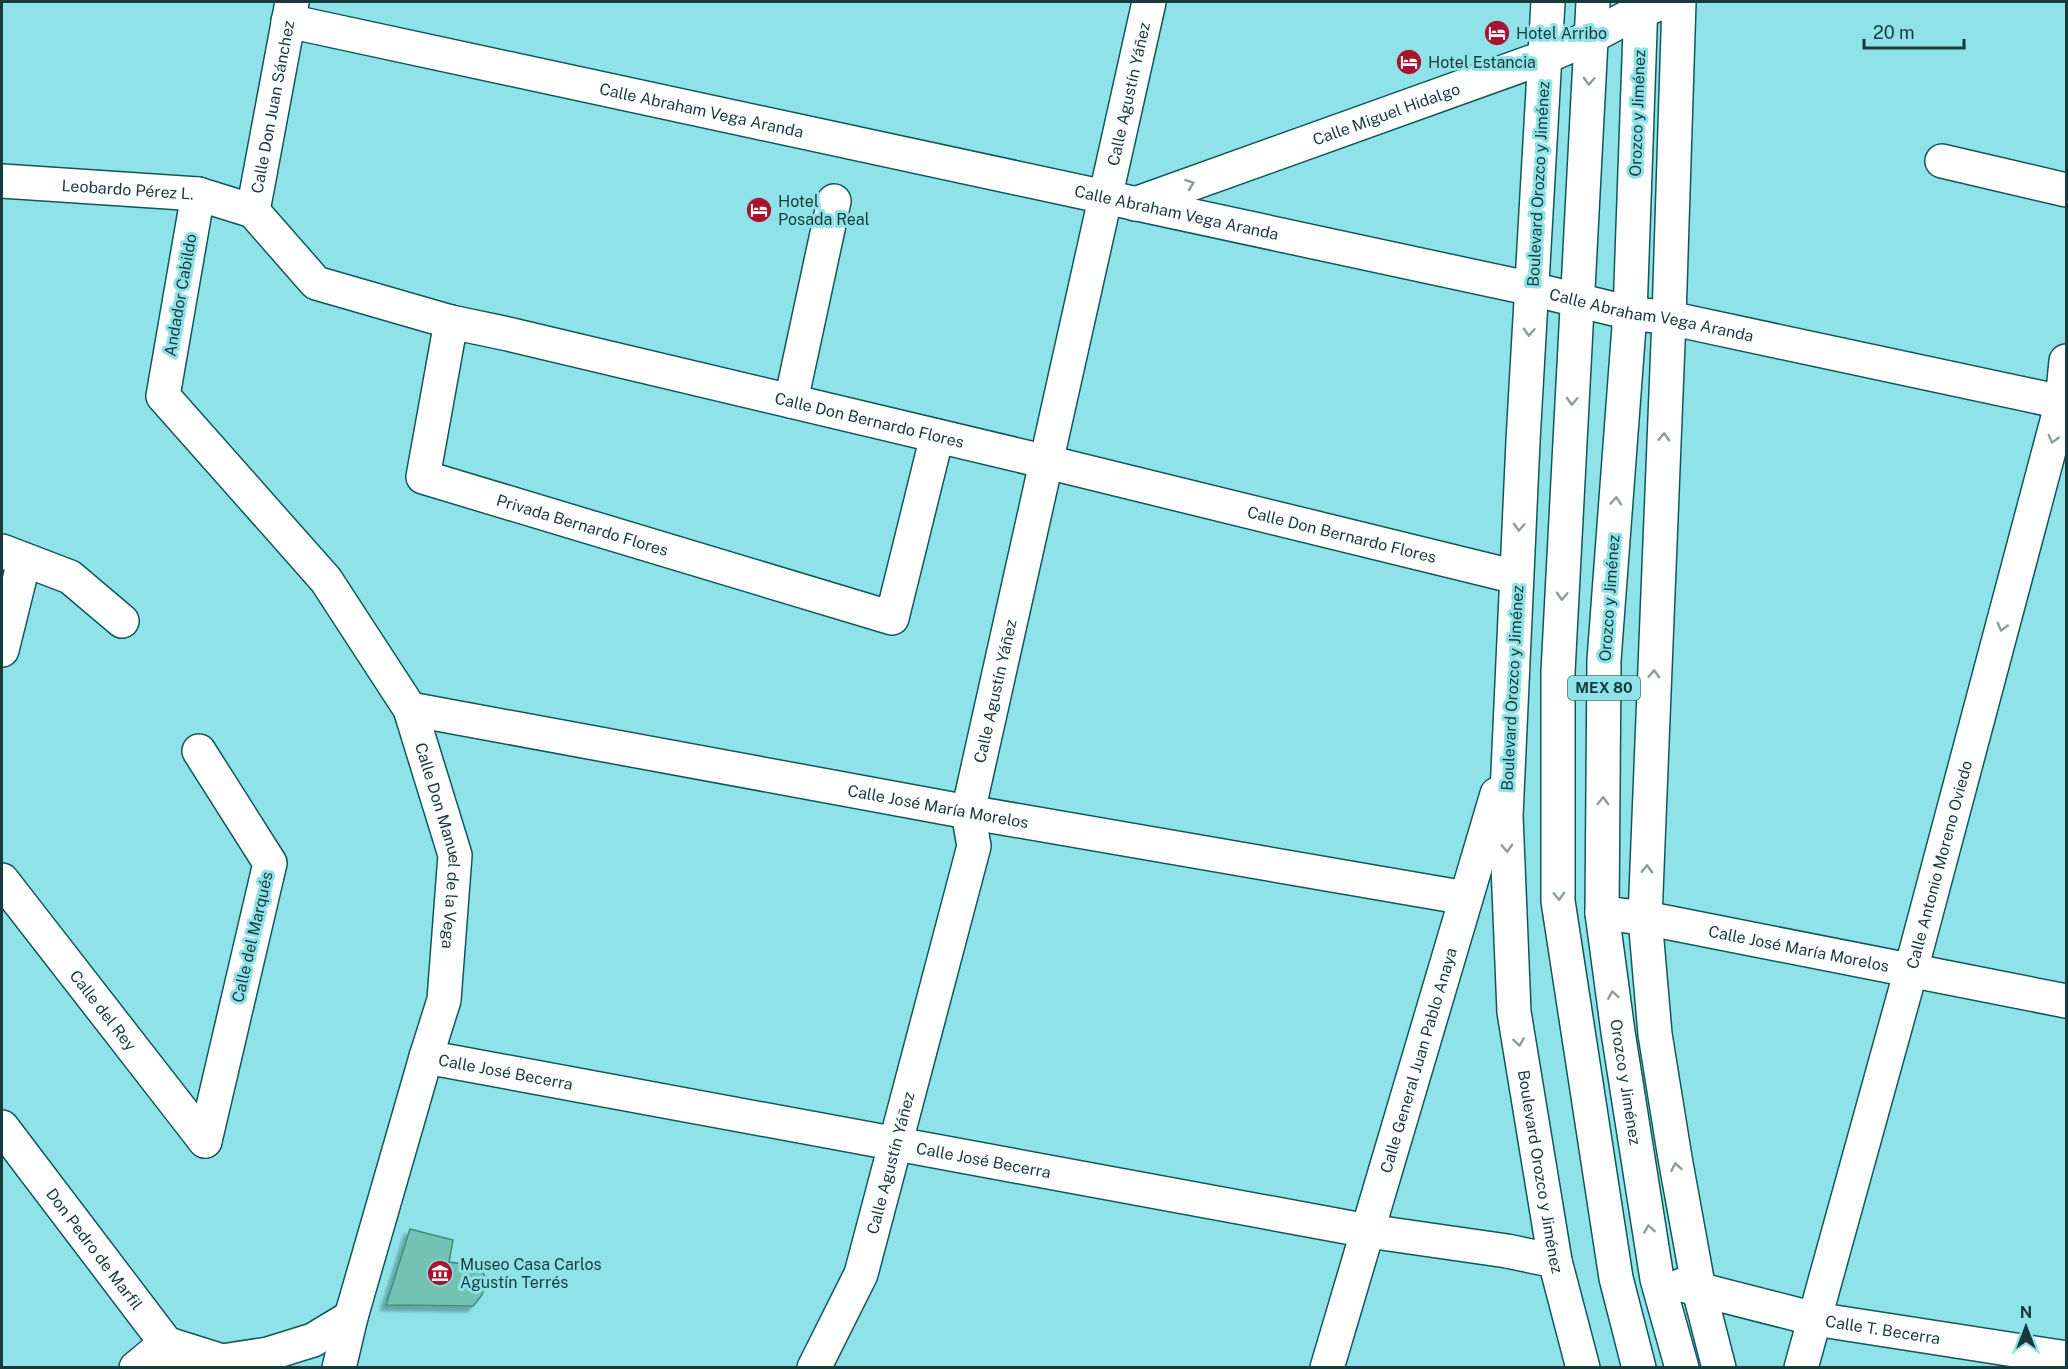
<svg xmlns="http://www.w3.org/2000/svg" width="2068" height="1369" font-family="'Public Sans',sans-serif">
<style>
.building{fill:#73c3b3;stroke:#3c8d7f;stroke-width:1.5;filter:url(#shadow)}
.lines{fill:none;stroke-linecap:round;stroke-linejoin:round}
.minor-casing{stroke:#10575b;stroke-width:36}
.highway-casing{stroke:#10575b;stroke-width:36}
.minor{stroke:#fff;stroke-width:33}
.highway{stroke:#fff;stroke-width:33}
.oneway{stroke:#8b9d9e}
.labels{text-anchor:middle;stroke-width:6;stroke-linejoin:round;paint-order:stroke}
.shield{fill:#8fe3e8;stroke:#3b6d70;stroke-width:1.5}
.shield-label{font-size:15px;font-weight:bold;fill:#173b3d}
.poi-label{font-size:16px;fill:#173b3d;stroke:#8fe3e8;text-anchor:start}
.street-label{font-size:16px;fill:#173b3d;stroke:#8fe3e8}
</style>
<defs>
<filter id="shadow"><feDropShadow dx="-5.5" dy="5.5" stdDeviation="1.5" flood-color="#0004"/></filter>
</defs>
<rect width="100%" height="100%" fill="#8fe3e8"/>
<!-- building -->
<polygon class="building" points="410,1229 453,1240 449,1262 480,1266 486,1279 482,1295 473,1306 386,1305"/>
<g class="lines">
<!-- minor casing -->
<g class="minor-casing">
<g id="minor">
<path id="s1" d="M1548,2L1523,441L1506,816L1514,1012L1555,1261L1583,1368"/>
<polyline points="1679,2 1669,318 1645,918 1655,1034 1675,1158 1699,1290 1719,1368"/>
<path id="s2" d="M288,21L1532,289L1630,313L1669,318L2066,403"/>
<polyline points="1942,161 2066,190"/>
<path id="s3" d="M2,181L198,194L253,211"/>
<path id="s4" d="M198,194L163,396L326,580L410,709L455,855L444,1000L426,1057L351,1317L339,1368"/>
<path id="s5" d="M1135,204L1545,57L1591,37L1641,10L1666,2"/>
<path id="s6" d="M253,211L316,283L451,322L508,334L1047,462L1516,577"/>
<path id="s7" d="M253,211L292,2"/>
<path id="s8" d="M451,322L423,477L892,618L937,436"/>
<polyline points="791,401 834,201"/>
<polyline points="2,551 70,577 122,621"/>
<polyline points="2,650 24,561"/>
<path id="s9" d="M410,709L968,812L1466,898"/>
<polyline points="199,751 270,863 205,1141"/>
<path id="s10" d="M2,880L205,1141"/>
<path id="s11" d="M1602,913L1645,918L2066,1001"/>
<path id="s12" d="M426,1057L1368,1231L1507,1251L1555,1261"/>
<path id="s13" d="M2,1127L166,1343L190,1368"/>
<path id="s14" d="M1682,1285L1815,1319L2066,1358"/>
<polyline points="168,1344 222,1361 268,1354 313,1340 351,1317"/>
<polyline points="136,1368 166,1343"/>
<path id="s15" d="M814,1368L861,1274L974,846L968,812L1149,2"/>
<path id="s16" d="M1327,1368L1497,794"/>
<path id="s17" d="M1801,1368L1911,970L2062,402L2066,361"/>
</g>
</g>
<!-- highway casing -->
<g class="highway-casing">
<g id="highway">
<polyline points="1593,2 1558,672 1558,901 1616,1278 1639,1368"/>
<path id="s18" d="M1641,2L1630,313L1604,660L1602,913L1618,1032L1657,1279L1682,1368"/>
</g>
</g>
<!-- minor -->
<use href="#minor" class="minor"/>
<!-- highway -->
<use href="#highway" class="highway"/>
</g>
<!-- one-way arrows -->
<defs><path id="oneway-chevron" d="M-2-3.5L2.5 0L-2 3.5" fill="none" stroke-width="1.6" stroke-linecap="round" stroke-linejoin="round" transform="scale(1.5)"/></defs>
<g class="oneway">
<use href="#oneway-chevron" transform="translate(1589 81) rotate(93)"/>
<use href="#oneway-chevron" transform="translate(1190 184) rotate(-20)"/>
<use href="#oneway-chevron" transform="translate(1529 332) rotate(93)"/>
<use href="#oneway-chevron" transform="translate(1572 401) rotate(93)"/>
<use href="#oneway-chevron" transform="translate(1664 437) rotate(-88)"/>
<use href="#oneway-chevron" transform="translate(2053 439) rotate(105)"/>
<use href="#oneway-chevron" transform="translate(1616 501) rotate(-86)"/>
<use href="#oneway-chevron" transform="translate(1519 527) rotate(93)"/>
<use href="#oneway-chevron" transform="translate(1562 596) rotate(93)"/>
<use href="#oneway-chevron" transform="translate(2002 627) rotate(105)"/>
<use href="#oneway-chevron" transform="translate(1654 674) rotate(-88)"/>
<use href="#oneway-chevron" transform="translate(1603 801) rotate(-89)"/>
<use href="#oneway-chevron" transform="translate(1507 848) rotate(88)"/>
<use href="#oneway-chevron" transform="translate(1647 869) rotate(-88)"/>
<use href="#oneway-chevron" transform="translate(1559 896) rotate(88)"/>
<use href="#oneway-chevron" transform="translate(1613 995) rotate(-98)"/>
<use href="#oneway-chevron" transform="translate(1519 1042) rotate(81)"/>
<use href="#oneway-chevron" transform="translate(1676 1167) rotate(-100)"/>
<use href="#oneway-chevron" transform="translate(1649 1229) rotate(-99)"/>
</g>
<!-- icons -->
<defs>
<g id="hotel-disc" transform="scale(1.35)"><circle r="9.5" fill="#aa132e" stroke="#8fe3e8"/><path d="M-6-4.5h1.5V1H6V5H4.5V3h-9V5H-6ZM-4 0a1.8 1.8 0 1 1 3.6 0ZM.5 0V-2.5h3Q6-2.5 6 0Z" fill="#fff"/></g>
<g id="museum-disc" transform="scale(1.35)"><circle r="9.5" fill="#aa132e" stroke="#8fe3e8"/><path d="M0-6L6-3V-2H-6V-3ZM-5-1h2V3h-2ZM-1-1h2V3h-2ZM3-1h2V3H3ZM-6 4H6V6H-6Z" fill="#fff"/></g>
</defs>
<g fill-rule="evenodd">
<use href="#hotel-disc" x="1497" y="33"/>
<use href="#hotel-disc" x="1409" y="62"/>
<use href="#hotel-disc" x="759" y="210"/>
<use href="#museum-disc" x="440" y="1273"/>
</g>
<g class="labels">
<!-- shield labels -->
<rect class="shield" x="1568" y="676" width="72" height="24" rx="4.5"/>
<g class="shield-label">
<text x="1604" y="693">MEX 80</text>
</g>
<!-- poi labels -->
<g class="poi-label">
<text x="1516" y="39">Hotel Arribo</text>
<text x="1428" y="68">Hotel Estancia</text>
<text x="778" y="207">Hotel<tspan x="778" dy="18">Posada Real</tspan></text>
<text x="460" y="1270">Museo Casa Carlos<tspan x="460" dy="18">Agustín Terrés</tspan></text>
</g>
<!-- street labels -->
<g class="street-label">
<text dy="6" stroke="none"><textPath href="#s15" startOffset="1318">Calle Agustín Yáñez</textPath></text>
<text dy="6" stroke="none"><textPath href="#s7" startOffset="106">Calle Don Juan Sánchez</textPath></text>
<text dy="6" stroke="none"><textPath href="#s2" startOffset="423">Calle Abraham Vega Aranda</textPath></text>
<text transform="translate(1637 113) rotate(-88)" y="6">Orozco y Jiménez</text>
<text dy="6" stroke="none"><textPath href="#s5" startOffset="267">Calle Miguel Hidalgo</textPath></text>
<text transform="translate(1538 184) rotate(-87)" y="6">Boulevard Orozco y Jiménez</text>
<text dy="6" stroke="none"><textPath href="#s3" startOffset="126">Leobardo Pérez L.</textPath></text>
<text dy="6" stroke="none"><textPath href="#s2" startOffset="909">Calle Abraham Vega Aranda</textPath></text>
<text transform="translate(180 295) rotate(-80)" y="6">Andador Cabildo</text>
<text dy="6" stroke="none"><textPath href="#s2" startOffset="1395">Calle Abraham Vega Aranda</textPath></text>
<text dy="6" stroke="none"><textPath href="#s6" startOffset="666">Calle Don Bernardo Flores</textPath></text>
<text dy="6" stroke="none"><textPath href="#s8" startOffset="324">Privada Bernardo Flores</textPath></text>
<text dy="6" stroke="none"><textPath href="#s6" startOffset="1152">Calle Don Bernardo Flores</textPath></text>
<text transform="translate(1609 598) rotate(-86)" y="6">Orozco y Jiménez</text>
<text transform="translate(1512 688) rotate(-87)" y="6">Boulevard Orozco y Jiménez</text>
<text dy="6" stroke="none"><textPath href="#s15" startOffset="706">Calle Agustín Yáñez</textPath></text>
<text dy="6" stroke="none"><textPath href="#s9" startOffset="537">Calle José María Morelos</textPath></text>
<text dy="6" stroke="none"><textPath href="#s4" startOffset="746">Calle Don Manuel de la Vega</textPath></text>
<text dy="6" stroke="none"><textPath href="#s17" startOffset="522">Calle Antonio Moreno Oviedo</textPath></text>
<text transform="translate(252 937) rotate(-77)" y="6">Calle del Marqués</text>
<text dy="6" stroke="none"><textPath href="#s11" startOffset="200">Calle José María Morelos</textPath></text>
<text dy="6" stroke="none"><textPath href="#s10" startOffset="165">Calle del Rey</textPath></text>
<text dy="6" stroke="none"><textPath href="#s16" startOffset="321">Calle General Juan Pablo Anaya</textPath></text>
<text dy="6" stroke="none"><textPath href="#s12" startOffset="81">Calle José Becerra</textPath></text>
<text dy="6" stroke="none"><textPath href="#s18" startOffset="1083">Orozco y Jiménez</textPath></text>
<text dy="6" stroke="none"><textPath href="#s12" startOffset="567">Calle José Becerra</textPath></text>
<text dy="6" stroke="none"><textPath href="#s15" startOffset="220">Calle Agustín Yáñez</textPath></text>
<text dy="6" stroke="none"><textPath href="#s1" startOffset="1173">Boulevard Orozco y Jiménez</textPath></text>
<text dy="6" stroke="none"><textPath href="#s13" startOffset="153">Don Pedro de Marfil</textPath></text>
<text dy="6" stroke="none"><textPath href="#s14" startOffset="206">Calle T. Becerra</textPath></text>
</g>
</g>
<!-- border -->
<rect width="2068" height="1369" fill="none" stroke="#173b3d" stroke-width="6"/>
<!-- north arrow -->
<g transform="translate(2026 1327)" stroke="#8fe3e8" stroke-width="4.5" paint-order="stroke">
<path d="M0-4.5L10 22L0 15L-10 22Z" fill="#173b3d"/>
<text y="-9" font-size="16" font-weight="bold" text-anchor="middle" fill="#173b3d">N</text>
</g>
<!-- scale -->
<path d="M1864 39v9h100v-9" fill="none" stroke="#173b3d" stroke-width="3"/>
<text x="1873" y="39" font-size="18" fill="#173b3d" stroke="#8fe3e8" stroke-width="4.5" paint-order="stroke">20 m</text>
</svg>
